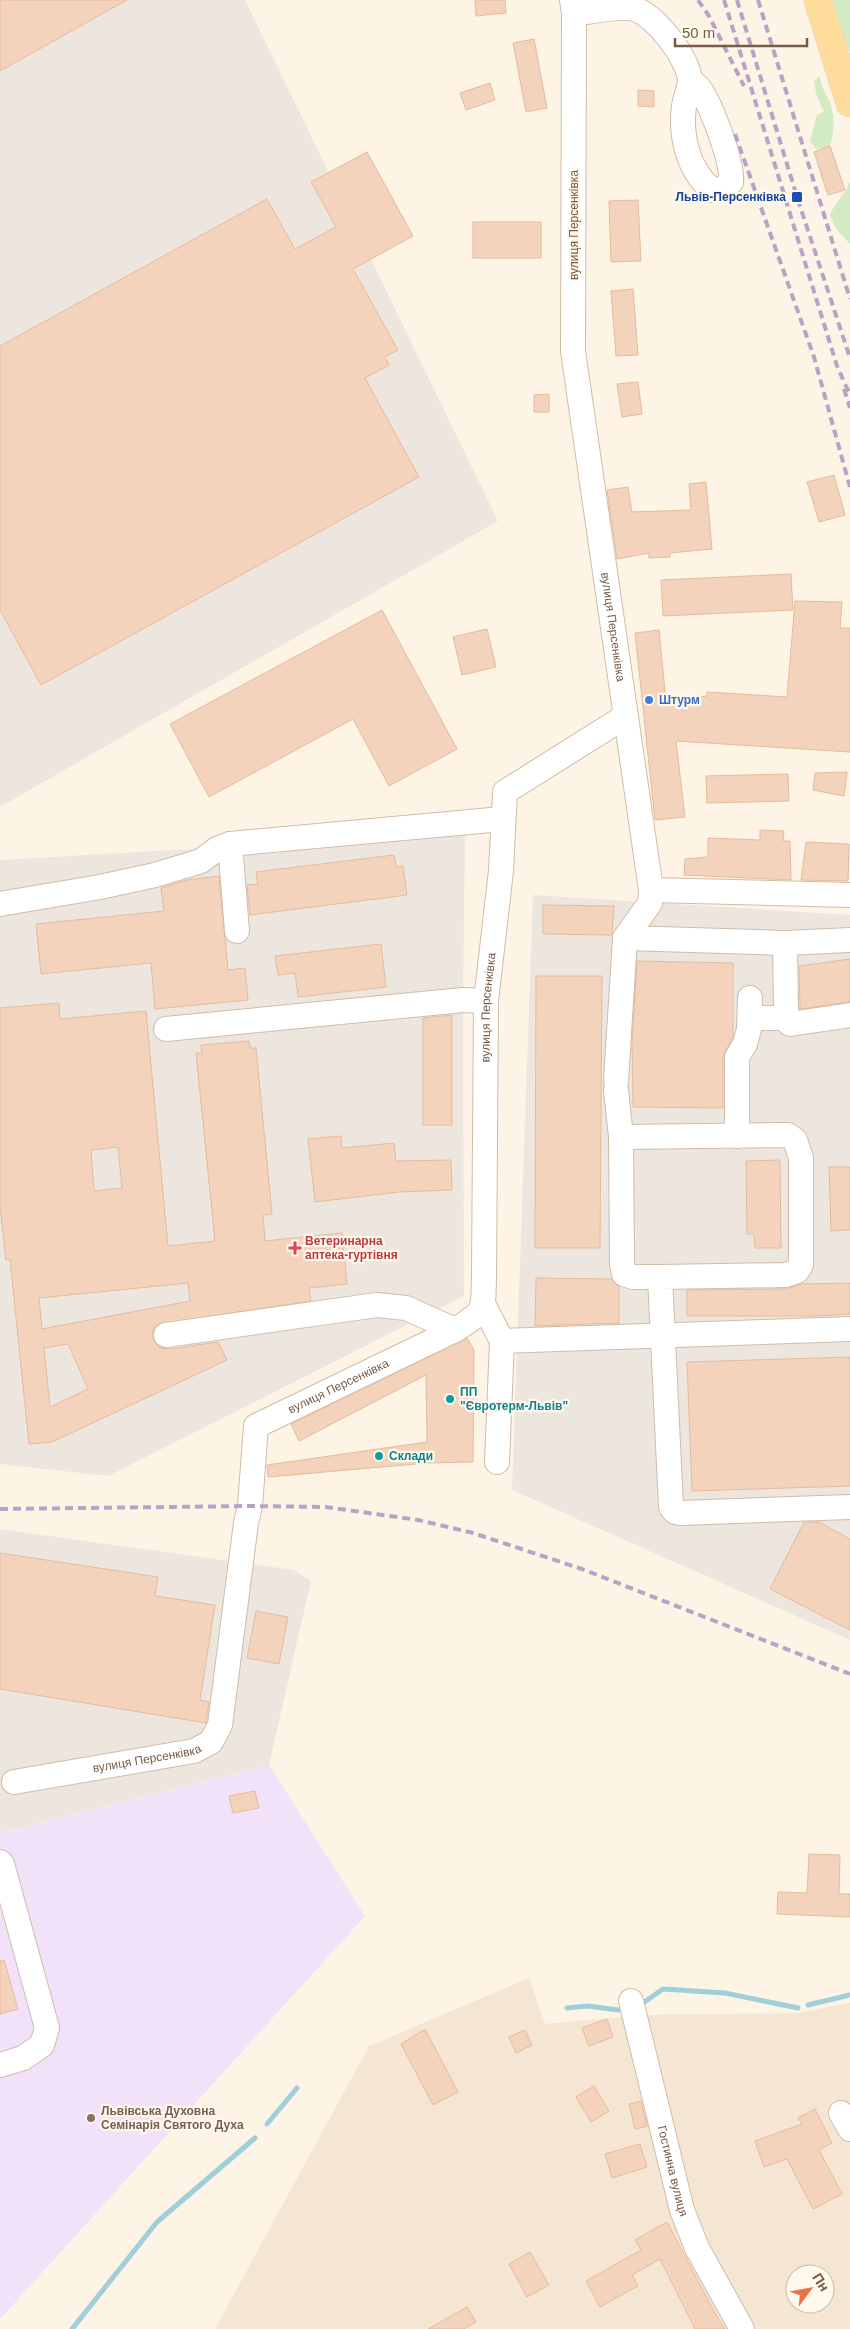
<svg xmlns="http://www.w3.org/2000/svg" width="850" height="2329" font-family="Helvetica,sans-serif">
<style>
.residential{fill:#f5e6d3;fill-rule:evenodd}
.industrial{fill:#ede6df}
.education{fill:#f1e1f9}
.green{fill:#d2ebc3}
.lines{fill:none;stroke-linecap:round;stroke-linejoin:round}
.stream{stroke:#9ecfda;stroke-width:5}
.building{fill:#f3d3bc;stroke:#e7ba9b;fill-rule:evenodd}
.minor-casing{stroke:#cfbcab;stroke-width:26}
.major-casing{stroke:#dcd4d0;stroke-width:29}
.minor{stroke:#fff;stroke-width:24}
.major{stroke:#fddc9c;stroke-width:28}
.rail{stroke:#b7a3c7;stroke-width:4;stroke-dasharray:8 5;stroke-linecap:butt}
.transit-dot{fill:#1a4fb4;stroke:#fff8ec;stroke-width:2}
.shop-dot{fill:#3f7fe0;stroke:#fff8ec;stroke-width:2}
.health-dot{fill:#e0444e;stroke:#fff8ec;stroke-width:2}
.culture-dot{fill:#0f9aa8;stroke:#fff8ec;stroke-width:2}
.education-dot{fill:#8d6e63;stroke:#fff8ec;stroke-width:2}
.labels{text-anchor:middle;stroke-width:4.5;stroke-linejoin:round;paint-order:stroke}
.transit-label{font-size:12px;font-weight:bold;fill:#164399;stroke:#fff8ec;text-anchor:end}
.street-label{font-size:12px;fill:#775b49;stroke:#fff8ec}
.shop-label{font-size:12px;font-weight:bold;fill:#366cbe;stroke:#fff8ec;text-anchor:start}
.health-label{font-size:12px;font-weight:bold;fill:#be3a42;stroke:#fff8ec;text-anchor:start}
.culture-label{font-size:12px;font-weight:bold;fill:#0d838f;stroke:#fff8ec;text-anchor:start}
.education-label{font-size:12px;font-weight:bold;fill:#785e54;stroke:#fff8ec;text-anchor:start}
</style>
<rect width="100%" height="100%" fill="#fdf4e5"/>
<!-- residential -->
<path class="residential" d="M529,1978L545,2024L641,2015L798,2013L850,2003V2329H215L369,2046ZM795,2274H825V2304H795Z"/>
<!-- industrial -->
<g class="industrial">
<polygon points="0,0 245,0 498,521 0,807"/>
<polygon points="465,833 463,1000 464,1296 108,1476 0,1464 0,860"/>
<polygon points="533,895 850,915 850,1640 512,1490"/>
<polygon points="0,1529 294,1570 311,1581 269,1765 0,1833"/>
</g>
<!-- education -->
<polygon class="education" points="269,1765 365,1916 0,2319 0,1833"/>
<!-- green -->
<g class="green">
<polygon points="829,0 850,0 850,52 840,36"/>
<path d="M820,77C822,91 826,92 830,103C835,117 835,134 829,147L816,149L810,141L817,115L824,112L816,94L814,80Z"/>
<path d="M850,182V244L836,229L830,215C836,200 844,197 850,182Z"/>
</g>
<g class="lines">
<!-- stream -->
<g class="stream">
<polyline points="640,2005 663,1989 725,1993 798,2008"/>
<polyline points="808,2005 850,1995"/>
<polyline points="567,2008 588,2006 618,2010"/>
<polyline points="267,2124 297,2088"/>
<polyline points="72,2329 157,2222 255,2138"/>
</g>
</g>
<!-- building -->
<g class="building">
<polygon points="0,0 127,0 0,71"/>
<polygon points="475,0 505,0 506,13 476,16"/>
<polygon points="534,39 547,108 526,112 513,43"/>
<polygon points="490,83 495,100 466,110 460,93"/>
<polygon points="638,90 654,91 654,107 638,106"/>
<polygon points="830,146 845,190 828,195 814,152"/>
<polygon points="367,152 413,236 353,269 398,350 385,357 389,365 365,378 419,477 41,685 0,610 0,346 267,199 295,249 336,227 311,182"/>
<polygon points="638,200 641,261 611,262 609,201"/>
<rect x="473" y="222" width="68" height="36"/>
<polygon points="633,289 638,355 616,356 611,291"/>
<polygon points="638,382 642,414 622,417 617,384"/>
<polygon points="549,394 549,412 534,412 534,395"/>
<polygon points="834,475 845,515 819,522 807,482"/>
<polygon points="706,482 712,549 670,553 670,557 649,558 649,553 617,559 607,490 628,487 632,512 691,510 689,484"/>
<polygon points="791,574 793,610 663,616 661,580"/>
<polygon points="795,601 842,602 840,628 850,628 850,752 676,741 685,817 655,820 635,633 659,630 666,701 707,696 707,692 787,697"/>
<polygon points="382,610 457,749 389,786 353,719 209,797 170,724"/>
<polygon points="487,629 496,667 462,675 453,637"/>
<polygon points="847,772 844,796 813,790 815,773"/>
<polygon points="788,774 789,801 707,803 706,776"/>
<polygon points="760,830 784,831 783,841 790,841 791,880 684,875 685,859 708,857 708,838 760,840"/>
<polygon points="806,842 849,844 848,881 801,880"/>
<polygon points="394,855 396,867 403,866 407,895 250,915 247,885 258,884 256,872"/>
<polygon points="219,876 228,970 245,968 248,1000 155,1009 151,963 41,974 36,924 164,911 161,888 187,880"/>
<polygon points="543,905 614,906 612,935 543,934"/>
<polygon points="381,944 386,987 298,997 295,973 278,975 275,956"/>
<polygon points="850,959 850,1002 800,1009 799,966"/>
<polygon points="637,961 733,963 733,1036 723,1057 723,1108 633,1107 632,1043"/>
<polygon points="536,976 602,976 600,1248 535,1248"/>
<path d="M59,1003L60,1019L146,1011L168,1246L215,1241L196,1053H202L201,1045L249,1041L250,1048H256L272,1214L263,1215L265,1241L342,1233L347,1284L309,1288L311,1301L158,1324L153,1329L152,1336L155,1343L160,1348L168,1349L218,1342L227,1360L52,1442L29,1444L10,1259L6,1260L0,1207V1008ZM118,1147L122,1188L94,1191L91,1150ZM188,1283L190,1301L42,1329L39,1298ZM68,1344L88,1389L50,1407L44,1348Z"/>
<polygon points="452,1015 452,1125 423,1125 423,1018"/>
<polygon points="341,1136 342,1148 394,1143 396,1161 451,1160 452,1190 399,1192 315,1202 308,1139"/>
<polygon points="780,1160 781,1248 755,1248 754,1234 747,1234 746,1161"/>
<polygon points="829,1167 850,1167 850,1230 831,1231"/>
<polygon points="536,1278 611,1279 619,1286 619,1323 535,1326"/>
<polygon points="850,1283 850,1314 817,1316 687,1316 687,1290 786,1289 802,1284"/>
<polygon points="467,1338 474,1350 473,1462 427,1463 268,1477 267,1465 427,1442 426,1375 299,1441 291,1424"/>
<polygon points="850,1357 850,1486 692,1491 687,1362"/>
<polygon points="804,1522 819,1522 850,1539 850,1630 770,1589"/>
<polygon points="0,1553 158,1577 155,1596 215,1605 200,1700 209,1702 206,1723 0,1689"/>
<polygon points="256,1611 288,1617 279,1664 247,1658"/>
<polygon points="255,1791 259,1808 233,1813 229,1796"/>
<polygon points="809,1854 840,1855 839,1894 850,1894 850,1917 777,1914 778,1892 807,1893"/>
<polygon points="4,1960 18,2009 0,2014 0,1961"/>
<polygon points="607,2019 613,2037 589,2046 582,2028"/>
<polygon points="425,2029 458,2092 433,2105 401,2044"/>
<polygon points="525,2030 532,2045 516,2053 509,2037"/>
<polygon points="594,2086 609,2111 591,2122 576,2097"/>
<polygon points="641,2101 647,2126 635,2129 629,2104"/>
<polygon points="815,2109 832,2143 819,2150 842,2194 813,2209 787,2159 764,2167 755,2141 802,2124 798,2118"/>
<polygon points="640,2144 647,2167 612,2178 605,2154"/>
<polygon points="667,2222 715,2313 725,2329 695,2329 660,2259 632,2275 638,2286 600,2307 586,2281 641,2250 635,2240"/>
<polygon points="530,2252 549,2285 527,2297 509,2264"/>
<polygon points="467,2307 476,2322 464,2329 428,2329"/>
</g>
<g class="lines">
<!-- minor casing -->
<g class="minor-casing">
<g id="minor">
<path id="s1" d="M572,0L574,14L573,351L651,890L650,903L625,938L616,1081"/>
<path d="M574,14C590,12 620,5 635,9C656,16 688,58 690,80C690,88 685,98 684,106C680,136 688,170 712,190H721L731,182C733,162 711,104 699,88C697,85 693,83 690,81"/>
<polyline points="651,890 850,895"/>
<polyline points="0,904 100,887 155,875 201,861 217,849 230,844"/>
<polyline points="237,931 230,844 502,819"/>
<polyline points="625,938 785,943 850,940"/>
<polyline points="782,1017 790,1024 850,1015"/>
<polyline points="750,1018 778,1018 786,1012 785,943"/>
<polyline points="166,1029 463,1000 486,1001"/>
<polyline points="616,1090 621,1137 622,1265 624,1274 633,1277 660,1277"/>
<polyline points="737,1136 737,1057 745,1044 749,1029 750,998"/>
<polyline points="621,1137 788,1135 795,1140 801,1158 801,1265 797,1271 786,1275 660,1277 671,1507 675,1512 680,1513 850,1507"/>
<polyline points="483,1304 502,1341 850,1329"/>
<polyline points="166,1335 377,1305 406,1308 455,1330"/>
<polyline points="497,1462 502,1341"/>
<path id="s2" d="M14,1782L194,1751L211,1742L220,1725L246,1523L250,1506L256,1426L455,1330C486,1310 483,1313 484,1276L486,1001L501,871L505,792L626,716"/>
<polyline points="0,1862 2,1864 47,2028 42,2045 23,2058 0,2065"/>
<path id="s3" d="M631,2001L682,2210L697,2248L742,2329"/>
<polyline points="841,2113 850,2129"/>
</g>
</g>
<!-- major casing -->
<g class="major-casing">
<polyline id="major" points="818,0 850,103"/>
</g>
<!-- minor -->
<use href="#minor" class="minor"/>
<!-- major -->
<use href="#major" class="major"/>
<!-- rail -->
<g class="rail">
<polyline points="698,0 709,16 744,86"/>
<polyline points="724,0 837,366 850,395"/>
<polyline points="737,0 797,197 850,358"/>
<polyline points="758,0 850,299"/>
<polyline points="735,134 814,357 850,487"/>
<polyline points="844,389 850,408"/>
<polyline points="0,1509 250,1506 326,1507 418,1520 473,1533 582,1569 850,1674"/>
</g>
</g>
<!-- markers -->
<rect class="transit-dot" x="791" y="191" width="12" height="12" rx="2.5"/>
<circle class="shop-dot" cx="649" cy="700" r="5"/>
<path class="health-dot" d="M292.5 1240.5h5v5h5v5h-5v5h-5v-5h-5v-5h5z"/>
<g class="culture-dot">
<circle cx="450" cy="1399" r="5"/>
<circle cx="379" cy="1456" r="5"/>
</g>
<circle class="education-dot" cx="91" cy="2118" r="5"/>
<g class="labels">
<!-- transit labels -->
<g class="transit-label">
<text x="786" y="201">Львів-Персенківка</text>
</g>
<!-- street labels -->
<g class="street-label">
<text transform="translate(574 225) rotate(-90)" y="4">вулиця Персенківка</text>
<text dy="4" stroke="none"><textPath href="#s1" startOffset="630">вулиця Персенківка</textPath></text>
<text dy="4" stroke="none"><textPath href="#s2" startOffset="1079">вулиця Персенківка</textPath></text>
<text dy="4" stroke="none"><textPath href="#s2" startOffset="614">вулиця Персенківка</textPath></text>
<text dy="4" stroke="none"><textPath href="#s2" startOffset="135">вулиця Персенківка</textPath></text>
<text dy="4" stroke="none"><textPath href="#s3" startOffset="175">Гостинна вулиця</textPath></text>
</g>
<!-- shop labels -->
<g class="shop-label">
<text x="659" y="704">Штурм</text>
</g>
<!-- health labels -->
<g class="health-label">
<text x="305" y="1245">Ветеринарна<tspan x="305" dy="14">аптека-гуртівня</tspan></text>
</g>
<!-- culture labels -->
<g class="culture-label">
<text x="460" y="1396">ПП<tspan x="460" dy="14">"Євротерм-Львів"</tspan></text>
<text x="389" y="1460">Склади</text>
</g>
<!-- education labels -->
<g class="education-label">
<text x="101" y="2115">Львівська Духовна<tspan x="101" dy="14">Семінарія Святого Духа</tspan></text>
</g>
</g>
<!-- north arrow -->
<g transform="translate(810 2289) rotate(58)"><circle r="24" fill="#fff8ec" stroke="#c9b9ab"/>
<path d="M0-4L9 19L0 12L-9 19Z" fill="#eb7046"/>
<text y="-8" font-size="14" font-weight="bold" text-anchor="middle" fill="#775b49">Пн</text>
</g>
<!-- scale -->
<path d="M675 38v8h132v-8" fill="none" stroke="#775b49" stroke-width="2.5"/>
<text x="682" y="38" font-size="15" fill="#775b49" stroke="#fff8ec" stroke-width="4" paint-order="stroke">50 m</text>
</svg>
